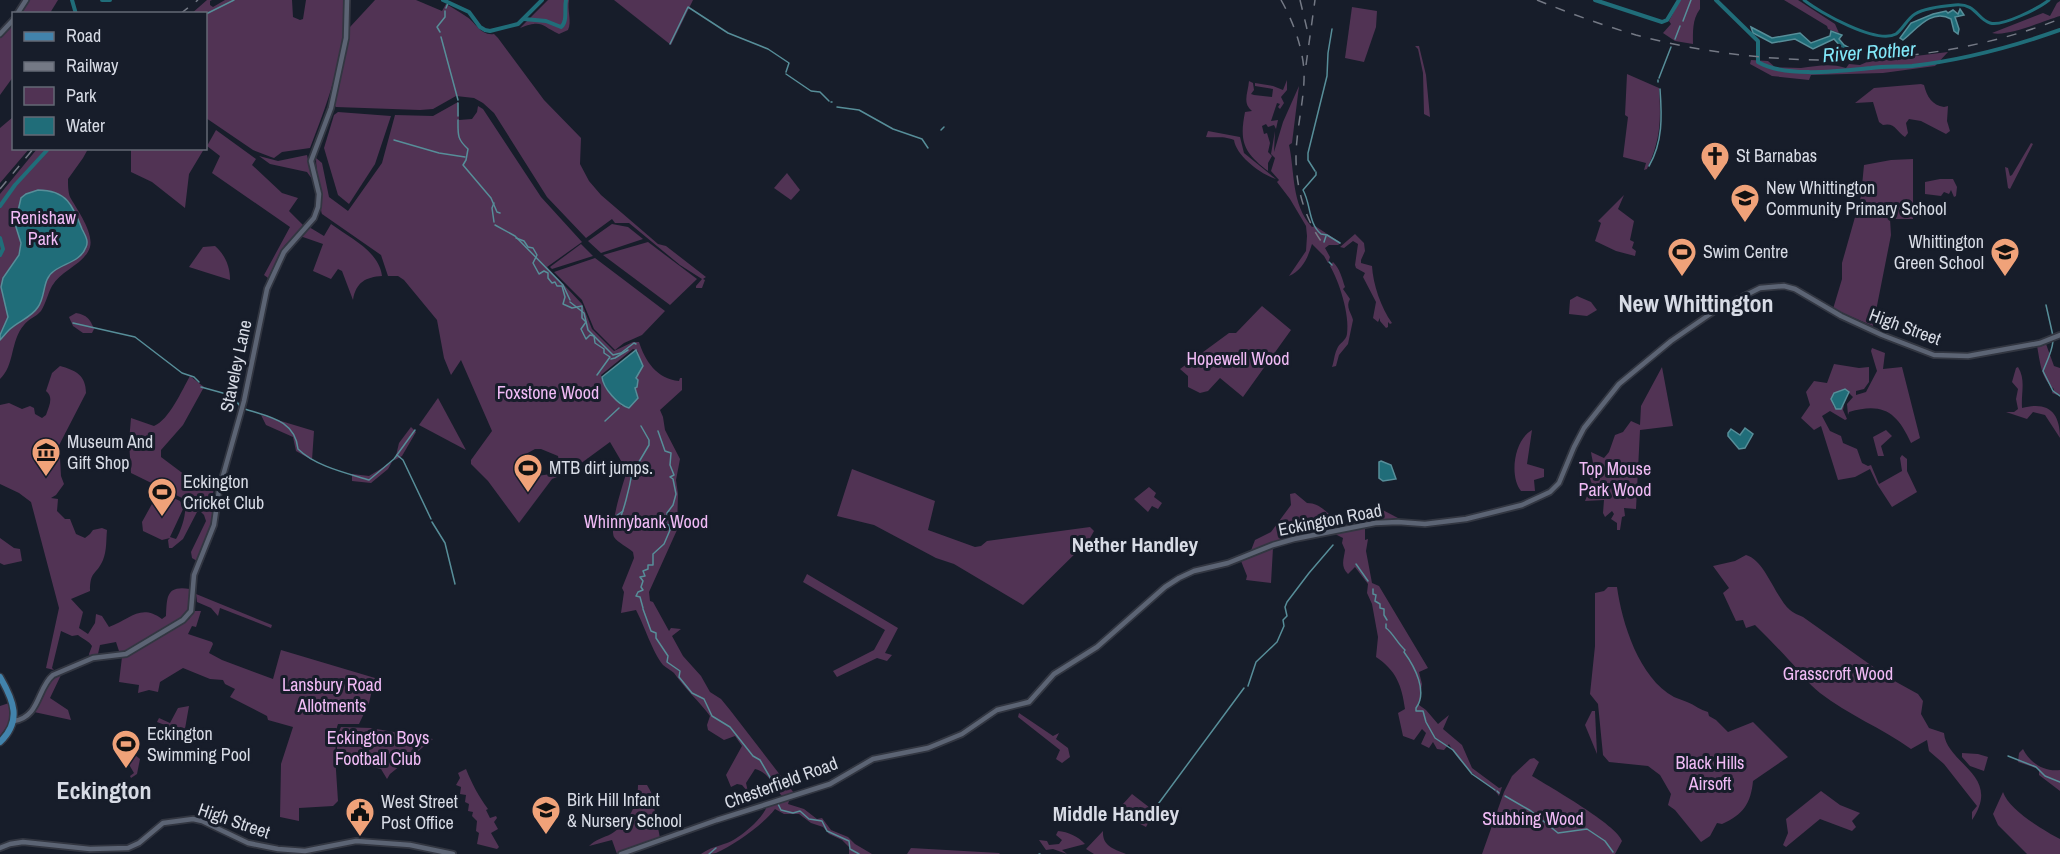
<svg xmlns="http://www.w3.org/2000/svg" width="2060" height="854" font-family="'Archivo Narrow',sans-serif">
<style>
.green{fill:#513354;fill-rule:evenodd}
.water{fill:#206d79;stroke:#578e99;stroke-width:1.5}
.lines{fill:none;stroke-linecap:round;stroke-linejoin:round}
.stream{stroke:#578e99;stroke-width:1.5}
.canal{stroke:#206d79;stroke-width:3}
.river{stroke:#206d79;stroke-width:4}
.secondary-casing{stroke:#323641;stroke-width:8}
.primary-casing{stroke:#323641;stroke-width:9}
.secondary{stroke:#5c6474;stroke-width:4.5}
.primary{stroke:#4283ac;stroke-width:6}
.rail{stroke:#747985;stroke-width:1.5;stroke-dasharray:10 10;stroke-linecap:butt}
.labels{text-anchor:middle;stroke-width:6;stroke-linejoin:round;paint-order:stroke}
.poi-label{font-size:18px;fill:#d7dbe5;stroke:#171d2a;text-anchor:start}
.park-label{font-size:18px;fill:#f1bbf6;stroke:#171d2a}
.street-label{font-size:18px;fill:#d7dbe5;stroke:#171d2a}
.water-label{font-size:20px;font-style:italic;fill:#82e8f9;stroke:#171d2a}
.quarter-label{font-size:21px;font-weight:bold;fill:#d7dbe5;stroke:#171d2a}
.district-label{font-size:24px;font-weight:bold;fill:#d7dbe5;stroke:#171d2a}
</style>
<rect width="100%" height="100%" fill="#171d2a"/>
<!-- green -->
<g class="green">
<polygon points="28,0 58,0 50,13 19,14"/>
<path d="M207,0H212L210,1V5L213,7L225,0H292L293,17L300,20L303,19L306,0H344C350,44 326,107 310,148L282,152L274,158L271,157L253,150L206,118V14H191Z"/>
<path d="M375,0H416L442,11L446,4C453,8 460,12 467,17C476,23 481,36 494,34L498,38L544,100L581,138L580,164L589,181L601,195L658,244L666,246L706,277L703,279L705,280L702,288H696V286L702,279L680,265L629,223H615L612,219L586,238L547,197L494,113L483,103L474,98L456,96L433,109L420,110L336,107L334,105L350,27Z"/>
<path d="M548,0H569C567,10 572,22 568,30L559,34C541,26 543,19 520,28Z"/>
<polygon points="614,0 693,0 671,45"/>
<path d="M1680,0H1700V9C1692,19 1693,33 1693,44L1675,41L1663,33L1671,24L1669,21Z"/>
<polygon points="1784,0 1798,0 1835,24 1839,33 1828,29 1827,26"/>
<path d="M2060,1V16C2043,21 2008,37 1992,33L2043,13L2050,16L2057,3Z"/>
<polygon points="1352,7 1377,11 1376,27 1364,62 1345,58"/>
<polygon points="13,22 13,77 0,95 0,37"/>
<polygon points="1415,46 1419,46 1426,75 1430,117 1424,114 1423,73 1418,49"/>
<path d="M1948,52L1935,66L1883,73L1811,75L1809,80L1772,76L1750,64L1751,60L1768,61L1776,68C1785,67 1793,68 1801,68C1817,66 1830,63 1846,68L1849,64L1860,65L1867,62Z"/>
<path d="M1627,74L1659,88C1661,120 1661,139 1647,169L1644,170L1646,163L1623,157L1628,117L1625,115Z"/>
<path d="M1287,80V90L1281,97L1284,103L1280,109L1278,107L1280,104L1277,103L1271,121L1278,120L1276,129L1274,125L1268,127L1266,124L1262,126L1264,134L1267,133L1270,143L1268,152L1272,156L1268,163V171C1244,153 1239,142 1245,112L1252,111C1242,103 1248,93 1249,81L1253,83L1254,90L1251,94L1254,95L1272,97L1273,89L1255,86V83L1273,86L1283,90Z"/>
<path d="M1921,84L1924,85C1927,97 1932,105 1944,107L1948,106L1947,121L1950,131L1946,134L1921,121L1909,119L1906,123L1908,133L1905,137C1897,132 1895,122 1883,125L1879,122L1873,102L1855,103L1874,88Z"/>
<path d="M1299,86L1292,143L1289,145C1295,172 1291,204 1312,227L1315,226L1341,243L1338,245H1329L1325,248L1330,257L1328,263L1324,256L1312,244C1308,257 1303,270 1289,276L1306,251L1307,236L1306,226L1290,199L1277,182L1279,180L1271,171L1275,158L1271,154L1275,131L1274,152L1283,122Z"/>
<path d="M458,102L459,120L472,119L477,112L478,106L483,109L541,197L582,242L547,267L582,304L592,329L614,351L633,342H639C645,361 657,379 679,381L680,378H682V390L660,410L663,417L665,430L680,459L676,480L678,494L677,530L649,592L650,601L653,602L669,631L671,628L681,629L672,636L683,656L701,676L710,692L721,699L730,710L794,793L782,796C773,786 770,773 755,769L746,783L748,792L742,785L737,784L731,787L726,775L742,746L735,736L724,740L708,730L707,725L710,716C699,701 685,689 674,673C671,670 666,668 663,665C653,653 644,625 636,610L621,613L624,592L622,588L634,558L633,552C628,547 618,543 614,537C609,526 623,484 627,471L610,442L565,475L561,472L558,456L541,449H535L524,455L526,464L537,476L551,474L557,477L552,479L519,523L488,481L471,464V460L492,431L461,360L451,375L444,358L437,320L404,280L398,276H388L381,255L322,214C320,209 322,205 321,199C320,185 316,172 316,158L322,163L329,197L348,211L382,163L395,115L433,116ZM633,349L638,351L640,368L636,378L637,387L635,388L637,393L622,406L605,387L601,375Z"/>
<polygon points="338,112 391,116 375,164 349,204 338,195 324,148 334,115"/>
<polygon points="13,117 14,148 29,149 0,183 0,128"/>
<polygon points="216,130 256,159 252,165 282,193 298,198 289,211 304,226 285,245 268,278 264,275 290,227 212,173 220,156 207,146"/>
<path d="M1208,131L1240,137L1244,153L1276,179C1262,175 1236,156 1234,140C1224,136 1217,138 1206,137Z"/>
<polygon points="2031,143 2033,144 2010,189 2008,188 2005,167 2008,168 2010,176 2012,175"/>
<path d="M37,149H88L83,158L68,179C68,184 68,192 70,197C76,208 94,232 90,247C85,264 61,270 52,286C48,293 46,303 41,311C36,317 28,319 24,325C10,341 15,365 0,379V194Z"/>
<polygon points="131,149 204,149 189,174 185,208 152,182 131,172"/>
<polygon points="307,155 312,179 307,172 270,164 259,156 278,161"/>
<polygon points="1913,159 1913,219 1890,219 1891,235 1873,326 1833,309 1842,279 1842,263 1861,196 1864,165 1891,160"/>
<polygon points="787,173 800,190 791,200 774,188"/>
<polygon points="1940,179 1953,179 1957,187 1956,196 1954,197 1951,190 1949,194 1944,192 1941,196 1925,194 1925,182"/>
<polygon points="1624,195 1618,209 1634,221 1630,240 1634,242 1632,248 1636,251 1635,256 1616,251 1595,241 1601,223 1598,221"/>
<path d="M331,224C350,238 379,251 382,276C366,277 356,282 353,300L342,271L338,269L331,279L313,271L323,244L300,236L309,227L324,236Z"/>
<polygon points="612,224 628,227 643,239 601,253 588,241"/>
<path d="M1355,234L1364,243L1365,251L1361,260V263L1372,266C1373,284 1381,308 1392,323L1390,324L1388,322V327L1386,328L1380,321V318L1378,322L1373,318L1376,302L1363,277L1365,273L1356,268L1355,265L1358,244L1353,241L1344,248L1340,247Z"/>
<polygon points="648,242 697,279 670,305 603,255"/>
<polygon points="581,244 593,256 552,269 550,267"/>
<path d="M215,246C225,255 230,266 230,280L189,267L203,247Z"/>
<polygon points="595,258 665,311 642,335 624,343 615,350 594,329 582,300 554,272"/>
<path d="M1333,262C1340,269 1342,278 1345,287L1343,289L1350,299C1345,307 1352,314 1353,320L1348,344L1339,355L1336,366L1332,367C1334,362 1334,355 1337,349C1339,343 1346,341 1347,334C1350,315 1339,281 1330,266Z"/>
<polygon points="1577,296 1591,302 1597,310 1587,316 1569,314 1570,300"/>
<polygon points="1262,306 1291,330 1243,397 1220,378 1208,391 1200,393 1188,387 1188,376 1180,369 1229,333 1236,333"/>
<path d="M76,313C87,315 90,319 94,329L92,333H83L73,326L69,317Z"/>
<path d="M2046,344L2054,366L2060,368V396L2052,393L2054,389C2041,379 2040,361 2037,346Z"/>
<path d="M1872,348L1885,353L1883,369L1902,367L1920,438L1911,443C1897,412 1883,402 1849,412L1848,415L1847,404L1853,397L1847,391L1831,399L1834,407L1841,409L1844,405L1843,410L1847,419L1845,420L1830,411L1822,416L1830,431L1841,436L1843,443L1857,449L1862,463L1868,466L1871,465L1879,484L1902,471L1900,458L1902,455L1907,459V471L1917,492L1892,507L1877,484L1870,469L1855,477L1838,480L1821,426L1814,430L1801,418L1810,405L1806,392L1814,381L1827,383L1834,364L1859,368L1869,367V382L1864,389L1856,391V395L1866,392L1877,371L1871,351Z"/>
<path d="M60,366C75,370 86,375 86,393L54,455L60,458L61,476L64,484L56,495L51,498L58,499L57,511L65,519H70L76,534L85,538L90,534L93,530L102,528L107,530C106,540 107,550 103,560C96,576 90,570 90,591L71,599L83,612L79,628L88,634L95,623L96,614L102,616L109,627C130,620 140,603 162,619L166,616C167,597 166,585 190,589C191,596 192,607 188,613C179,625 135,645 120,654L116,642L100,645L98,654L90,657L89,654L92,646C89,641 83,639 78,635L72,636L61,631L52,668L54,670L46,668L59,608L31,502L19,493L0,484V405L9,403L22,409L30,406L34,408L35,414L42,418L46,415C49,406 54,397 46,391L52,373Z"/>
<path d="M1662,367L1673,426L1640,430L1636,509L1624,508L1625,516L1622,517L1620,530H1617V523L1611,519L1614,514L1612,511L1605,517L1603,513L1604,500L1585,501L1592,484L1588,473C1596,465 1592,461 1591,452L1604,458L1609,452L1615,435L1623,432L1631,421L1640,425L1641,406Z"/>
<path d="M2018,367C2026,380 2021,392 2022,408C2048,401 2060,412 2060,438L2045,415L2033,412L2027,419L2006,412H2014L2018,409L2016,399L2018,389L2012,382L2016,368Z"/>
<path d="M190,376L204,387L183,425L161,450V457L185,475L214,487L213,494L217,498L212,527L197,561L192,558L191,552L206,521L204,515L200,511L197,512L183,539L172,548H169L168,540L170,538L162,540L143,531L142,522L158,493L161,492L180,501L184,507L170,537L176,539C182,529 188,510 184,499L131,473L129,442L131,418L154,426C169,420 182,390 190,376Z"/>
<polygon points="438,398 466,450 419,425"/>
<polygon points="261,415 314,431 312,460 296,451 293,437 266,425"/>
<polygon points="411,427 416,432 402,456 395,460 399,443"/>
<path d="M1532,430L1527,464L1544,469V477L1534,480L1535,491H1521C1509,476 1514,440 1532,430Z"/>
<polygon points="1886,430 1892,436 1881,446 1884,456 1878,456 1873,437"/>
<polygon points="392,462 388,469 371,483 352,481 352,474 369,476"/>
<polygon points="852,469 935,501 928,530 975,547 981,546 987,541 1090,527 1094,531 1089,540 1023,605 954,564 936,558 874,525 837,516"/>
<polygon points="1149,487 1156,493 1154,497 1162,503 1158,509 1152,506 1148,512 1134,499"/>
<path d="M1295,493L1307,503C1317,503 1322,508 1329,514V518L1339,520L1344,527L1270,543L1250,553L1255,540L1271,532L1291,505L1290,494Z"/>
<path d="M1375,506L1398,518L1367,522C1366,514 1369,511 1375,506Z"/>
<path d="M1365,527V540L1368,539L1366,551L1372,583L1379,586L1428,668L1419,672L1422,684L1419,705L1426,710L1438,724L1449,715L1443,729L1462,745L1472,768L1499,788L1502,787L1499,796C1494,788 1484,783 1477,777C1466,768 1455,756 1449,744L1444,750L1437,749L1433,742L1429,748L1421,744L1426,733L1422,729L1414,740L1403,736L1398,713L1405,709C1402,686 1396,670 1376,657L1378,637L1372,604L1367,593L1368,584L1355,567L1348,574C1340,566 1344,559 1345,550L1342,543L1343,538L1335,534Z"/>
<polygon points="0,538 14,548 20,549 22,561 4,565 0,563"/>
<polygon points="1273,548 1271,583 1246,580 1247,576 1241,561"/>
<path d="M1746,555C1765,560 1775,597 1790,610C1793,613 1799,615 1803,617L1889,678L1918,694L1923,701L1921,714L1929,728L1944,733C1946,764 2003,775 1972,820V812L1977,806L1944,764L1929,751L1927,740L1911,749C1882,728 1848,715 1820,693C1807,683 1799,670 1788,659C1777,647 1766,636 1755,625L1746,628L1743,620L1736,621L1723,593L1729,588L1713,566L1735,561Z"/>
<polygon points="807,574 898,628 885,653 892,655 887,661 877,658 837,677 833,671 874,650 885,630 803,582"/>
<path d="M1608,587H1617C1622,623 1639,678 1674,697C1678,699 1683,700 1687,702C1695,705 1700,710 1708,712L1709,716L1716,720L1728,732L1753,722L1788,757L1753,781C1751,803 1743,815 1722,824L1717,823L1710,836L1701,842L1675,810L1668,805L1671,794L1660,775L1648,766L1609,762L1603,755L1598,704L1590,694L1595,646V593L1604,591Z"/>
<polygon points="196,594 272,625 271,628 220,608 218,616 211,608 197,602"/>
<polygon points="194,611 201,611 196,627 192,626 188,634 212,642 213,644 209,653 222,660 273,679 281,650 375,678 369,703 359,724 338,724 337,727 335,755 338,801 333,806 299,808 299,821 280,817 281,764 293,727 268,720 267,716 230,697 235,689 225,684 223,680 210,679 183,668 160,682 158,692 149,690 138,693 139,685 119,682 122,657 189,619"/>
<path d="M61,675L50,698L68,710L71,720L34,712C43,699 45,680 61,675Z"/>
<polygon points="9,703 10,722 0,736 0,706"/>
<polygon points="189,706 183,740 179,740 177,737 164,743 165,739 161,737 165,725 157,722 159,718 170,723 178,708"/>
<polygon points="1592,711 1595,711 1597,754 1585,725"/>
<polygon points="1019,713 1053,736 1059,733 1056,739 1068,748 1070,757 1062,763 1056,759 1060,750 1018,717"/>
<path d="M341,727L371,728L433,739L390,774L387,779L381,769L354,763H339C336,752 336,736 341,727Z"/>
<path d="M2023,749C2030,763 2044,772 2060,770V791L2039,775V769L2018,762L2019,753Z"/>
<polygon points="122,752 135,755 140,759 137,774 131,778 130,776 134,773 124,756 121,755"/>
<polygon points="1962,753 1978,754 1988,757 1984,771 1970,766 1962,757"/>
<path d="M1534,758L1539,762L1532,776C1550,787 1617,825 1622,841L1615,854H1482L1504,792L1512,776L1530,759Z"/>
<path d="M466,769C472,784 478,795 488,809L486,810L490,818L496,816L497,818L494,822L498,829L491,833L499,847L497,849L477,844L479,833L476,831L477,821L472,816L473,812L468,811L469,804L465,802L466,795L460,794L461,787L456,785L460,778L458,773Z"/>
<path d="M638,785H647L651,792L660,838L617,854L612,840L589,846C596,839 603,838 611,834C628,824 638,805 638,785Z"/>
<polygon points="1821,791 1840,805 1860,813 1852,821 1856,827 1852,831 1820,819 1786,847 1783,845 1788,833 1786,819"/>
<path d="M2003,792C2009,810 2043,830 2060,839V854H2027L1998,825L1993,814Z"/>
<polygon points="1132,794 1154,811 1146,827 1125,816 1130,811 1123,804"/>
<path d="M790,798L788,804L804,809L817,819L822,818L831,830L848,837L855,844L872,854H849V847L842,840L829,834L823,827L811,823L799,814H784L775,809C764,824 733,846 716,853C711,854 706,854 701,854C711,847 716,847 727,843C739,839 765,817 767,805Z"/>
<path d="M1058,831C1068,832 1078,836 1085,844L1062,850L1067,854L1053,849L1046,850L1039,840L1047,841L1049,845L1059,844L1062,840L1056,835Z"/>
<path d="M1103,831C1102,846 1114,849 1126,854H1094L1086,849Z"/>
<polygon points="911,848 999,853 1000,854 907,854"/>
</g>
<!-- water -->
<g class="water">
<path d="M1960,9L1964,15L1955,17L1959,29L1958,34L1954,31L1951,19C1931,8 1916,30 1903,40L1900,38L1911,23L1933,14L1946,11L1948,13L1953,10L1958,14Z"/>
<polygon points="1751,27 1772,38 1800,33 1811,43 1830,36 1831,31 1842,35 1839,39 1844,45 1853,50 1848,52 1838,51 1841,47 1834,39 1813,49 1795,39 1772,43 1753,33"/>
<path d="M38,190C67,190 73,206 82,229C85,235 89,241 86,247C81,261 65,263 54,271C42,279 46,296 38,307C31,318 18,321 9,330C6,333 3,337 0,340V335L8,317L1,287L3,278L19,255L21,243L15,224L21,198L26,194Z"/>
<path d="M636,350L643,366L636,378L638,380L637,387L635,388L638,398L629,408C618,405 603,388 602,377Z"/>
<polygon points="1845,389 1849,392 1841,409 1836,409 1831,399 1834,393"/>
<polygon points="1731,429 1740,435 1745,428 1753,434 1745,448 1739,449 1728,436 1728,433"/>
<polygon points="1381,461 1391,465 1396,479 1383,481 1379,478 1379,462"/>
</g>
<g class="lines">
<!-- stream -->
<g class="stream">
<polyline points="446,8 448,3"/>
<polyline points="206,14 234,0"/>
<polyline points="1683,21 1691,0"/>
<polyline points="440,32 437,27 445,17 445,11"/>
<polyline points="441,37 458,100"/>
<polyline points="1675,39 1680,26"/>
<polyline points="670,44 688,7 728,33 768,49 789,63 786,72"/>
<polyline points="786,74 811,91 820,92 829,101"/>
<polyline points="1659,78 1671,47"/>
<polyline points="1658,80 1658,82"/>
<polyline points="831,102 832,102"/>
<polyline points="837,107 859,110 893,129 922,139 928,148"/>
<polyline points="458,116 458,103"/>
<path d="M458,120C458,135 457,139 468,149L466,160L463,165L491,198L497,212L500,213"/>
<polyline points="941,130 944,127"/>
<polyline points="394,140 439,153 465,157"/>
<path d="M1649,166C1663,142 1662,116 1660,89"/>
<polyline points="1315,171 1308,160 1308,153 1327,76 1328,53 1332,29"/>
<path d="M1316,172V175L1303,190C1311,204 1308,223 1321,234L1327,235L1340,243"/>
<polyline points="494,203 492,208 494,222"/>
<polyline points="495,225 515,236 563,285 570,300"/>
<polyline points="516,238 524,241 528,247 533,248 537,255 533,263 539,274 544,271 548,273 548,278 552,283 555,282 557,286 562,286 565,297 563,304 572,308 582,306 582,318 586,322 581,329 586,339 590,335 594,336 595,343 604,349 604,353 610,357 597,375"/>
<polyline points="1324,242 1326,236"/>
<polyline points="1329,262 1332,265"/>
<polyline points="570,302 584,313 588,330 613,355 621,353 634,343 636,344"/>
<polyline points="2046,305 2053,336"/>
<polyline points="73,323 135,337 182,373 194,377 199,382"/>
<path d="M2053,341C2052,352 2047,361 2043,371L2053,391L2060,396"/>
<polyline points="611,359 615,358 628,350"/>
<polyline points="201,387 230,395 234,397 239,405"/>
<path d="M245,409C269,417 295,420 298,449C315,466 346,473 369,480L394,459L415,430"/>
<polyline points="605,421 619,408"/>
<polyline points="397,455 403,460 431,519"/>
<polyline points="633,472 649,445 649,440 641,426"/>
<polyline points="616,516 623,511"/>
<polyline points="432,522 445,543 455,584"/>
<path d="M617,524C623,516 630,485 632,473"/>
<polyline points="1356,564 1368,581"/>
<polyline points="1373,589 1373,594 1376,595 1375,601 1380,604 1380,608 1384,609 1384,615 1387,620"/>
<polyline points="643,608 640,597 636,596 638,592 643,590 641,587 643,581 640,577 645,576 643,571 648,569 648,565 653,565 653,554 664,544 670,530 669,525 665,524 668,518 667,513 673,505 676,494 673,479 670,477 674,475 670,465 671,453 665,451 658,431"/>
<polyline points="643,609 651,631 656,633 656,638 668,656 667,662 680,671 679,677 692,693 704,699 712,716 730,727 753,756 760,760 771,779"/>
<path d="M1386,624V628C1393,633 1397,643 1405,650L1404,652C1415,667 1428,692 1416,708V711H1423L1426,722L1435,738L1453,750L1472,774L1495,790"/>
<polyline points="1248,686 1256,662 1277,642 1284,626 1283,620 1287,616 1285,607 1287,602 1309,573 1333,545"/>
<polyline points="2008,756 2036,767 2045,776 2060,782"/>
<polyline points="1497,791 1499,793"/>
<polyline points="1505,796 1531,811 1558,833 1587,829 1605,841 1613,852"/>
<polyline points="777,802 781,810 793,813 800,811 809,819 822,821 827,831 849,841 850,849 859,854"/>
<polyline points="1153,811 1244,688"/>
<polyline points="709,854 716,848"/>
<polyline points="1039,854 1040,854"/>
</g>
<!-- canal -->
<path class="canal" d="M1804,0C1819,12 1877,45 1896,34C1903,29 1907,19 1915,14C1925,8 1943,6 1955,5C1976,3 1977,19 1990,23C2002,27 2039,8 2049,0"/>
<!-- river -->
<g class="river">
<polyline points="72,0 76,14"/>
<polyline points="102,0 110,0"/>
<polyline points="443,0 469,12 480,27 485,30 490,31 518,24 542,0"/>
<polyline points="1595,0 1662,22 1667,20 1679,0"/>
<path d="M1716,0L1758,41V62C1785,78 1840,71 1871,68C1885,66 1899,67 1912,66C1962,60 2012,47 2060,30"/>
<path d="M524,19L546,21L561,27C568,21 564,9 566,0"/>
<polyline points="14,104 14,111"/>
<polyline points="0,206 15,185 49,148"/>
<polyline points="0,238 3,249 0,255"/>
</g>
<!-- secondary casing -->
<g class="secondary-casing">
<g id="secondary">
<polyline points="17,14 26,0"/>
<polyline points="0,34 14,19"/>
<path d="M14,721C40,717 37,688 53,675L93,658L126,654L183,620L191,611L194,575L214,525L219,490L244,401L267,289L284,252L314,218L318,207L319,194L311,161L331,108L346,38L347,0"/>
<polyline points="0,848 10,844 23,842 90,849 128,848 139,843 163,823 193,819 202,821 248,843 278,849 305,851 356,841 410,845 453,854"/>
<polyline points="621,854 717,820 830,784 873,759 928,748 962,734 997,710 1029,702 1054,674 1097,647 1165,587 1179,578 1194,571 1228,563 1273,545 1294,539 1375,523 1398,522 1425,524 1466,519 1522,505 1550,492 1559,483 1574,447 1584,428 1619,384 1671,341 1716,310 1760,288 1784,286 1795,289 1841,316 1882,335 1934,355 1968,356 2040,343 2060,335"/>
</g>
</g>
<!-- primary casing -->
<g class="primary-casing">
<path id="primary" d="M0,677C14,701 22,721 0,742"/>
</g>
<!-- secondary -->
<use href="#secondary" class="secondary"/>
<!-- primary -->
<use href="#primary" class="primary"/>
<!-- rail -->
<g class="rail">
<path d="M1281,0C1293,21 1302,46 1304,70C1305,93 1299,117 1297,140C1293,175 1301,212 1321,241"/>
<polyline points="1300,0 1307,29"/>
<path d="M1537,0C1569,13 1602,25 1636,35C1770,71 1929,70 2060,19"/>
<polyline points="180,14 198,0"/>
<polyline points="1306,65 1315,0"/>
<polyline points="0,189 34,148"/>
</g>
</g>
<!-- icons -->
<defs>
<g id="church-pin" transform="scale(1.5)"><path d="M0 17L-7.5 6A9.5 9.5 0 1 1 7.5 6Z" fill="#f0a279" stroke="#171d2a"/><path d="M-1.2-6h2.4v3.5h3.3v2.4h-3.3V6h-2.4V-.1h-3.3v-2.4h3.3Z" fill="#111"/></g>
<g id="school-pin" transform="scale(1.5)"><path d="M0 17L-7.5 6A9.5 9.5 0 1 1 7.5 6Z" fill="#f0a279" stroke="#171d2a"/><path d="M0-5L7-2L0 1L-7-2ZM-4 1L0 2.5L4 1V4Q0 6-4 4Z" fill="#111"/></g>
<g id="stadium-pin" transform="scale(1.5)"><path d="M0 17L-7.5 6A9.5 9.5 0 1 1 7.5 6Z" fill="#f0a279" stroke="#171d2a"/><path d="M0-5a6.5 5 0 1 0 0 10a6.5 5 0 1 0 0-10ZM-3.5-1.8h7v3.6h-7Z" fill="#111"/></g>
<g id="museum-pin" transform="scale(1.5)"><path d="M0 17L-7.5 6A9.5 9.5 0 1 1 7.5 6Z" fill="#f0a279" stroke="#171d2a"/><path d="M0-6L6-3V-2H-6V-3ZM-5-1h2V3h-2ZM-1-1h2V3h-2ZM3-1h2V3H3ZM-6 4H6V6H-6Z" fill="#111"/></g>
<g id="civic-pin" transform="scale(1.5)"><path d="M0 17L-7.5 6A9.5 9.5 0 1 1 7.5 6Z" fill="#f0a279" stroke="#171d2a"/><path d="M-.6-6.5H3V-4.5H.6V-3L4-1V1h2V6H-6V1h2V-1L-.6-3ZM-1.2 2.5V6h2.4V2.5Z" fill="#111"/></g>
</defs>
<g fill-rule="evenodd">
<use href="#church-pin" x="1715" y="156"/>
<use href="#school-pin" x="1745" y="198"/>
<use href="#stadium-pin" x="1682" y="252"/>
<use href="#school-pin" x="2005" y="252"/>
<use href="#museum-pin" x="46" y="452"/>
<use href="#stadium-pin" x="528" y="468"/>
<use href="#stadium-pin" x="162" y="492"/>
<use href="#stadium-pin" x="126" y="744"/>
<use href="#school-pin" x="546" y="810"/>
<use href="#civic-pin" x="360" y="812"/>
</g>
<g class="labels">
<!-- poi labels -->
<g class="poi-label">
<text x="1736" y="162">St Barnabas</text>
<text x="1766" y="194">New Whittington<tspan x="1766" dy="21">Community Primary School</tspan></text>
<text x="1984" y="248" text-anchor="end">Whittington<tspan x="1984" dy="21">Green School</tspan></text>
<text x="1703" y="258">Swim Centre</text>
<text x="67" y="448">Museum And<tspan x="67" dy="21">Gift Shop</tspan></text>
<text x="549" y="474">MTB dirt jumps.</text>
<text x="183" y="488">Eckington<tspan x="183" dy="21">Cricket Club</tspan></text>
<text x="147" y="740">Eckington<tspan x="147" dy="21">Swimming Pool</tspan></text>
<text x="567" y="806">Birk Hill Infant<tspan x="567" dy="21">&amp; Nursery School</tspan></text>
<text x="381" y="808">West Street<tspan x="381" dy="21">Post Office</tspan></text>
</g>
<!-- park labels -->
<g class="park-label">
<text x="43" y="224">Renishaw<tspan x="43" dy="21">Park</tspan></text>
<text x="1238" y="365">Hopewell Wood</text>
<text x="548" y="399">Foxstone Wood</text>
<text x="1615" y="475">Top Mouse<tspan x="1615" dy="21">Park Wood</tspan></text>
<text x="646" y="528">Whinnybank Wood</text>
<text x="1838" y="680">Grasscroft Wood</text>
<text x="332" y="691">Lansbury Road<tspan x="332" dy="21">Allotments</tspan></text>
<text x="378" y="744">Eckington Boys<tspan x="378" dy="21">Football Club</tspan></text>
<text x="1710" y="769">Black Hills<tspan x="1710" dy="21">Airsoft</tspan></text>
<text x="1533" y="825">Stubbing Wood</text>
</g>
<!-- street labels -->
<g class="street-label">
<text transform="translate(1905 327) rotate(20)" y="6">High Street</text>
<text transform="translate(236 366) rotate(-78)" y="6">Staveley Lane</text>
<text transform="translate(1330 520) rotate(-11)" y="6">Eckington Road</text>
<text transform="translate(781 783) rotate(-20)" y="6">Chesterfield Road</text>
<text transform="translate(234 821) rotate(19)" y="6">High Street</text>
</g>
<!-- water labels -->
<g class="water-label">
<text transform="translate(1869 52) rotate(-4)" y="7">River Rother</text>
</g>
<!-- quarter labels -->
<g class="quarter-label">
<text x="1135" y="552">Nether Handley</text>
<text x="1116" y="821">Middle Handley</text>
</g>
<!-- district labels -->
<g class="district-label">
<text x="1696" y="312">New Whittington</text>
<text x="104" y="799">Eckington</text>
</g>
</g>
<!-- legend -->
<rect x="12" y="12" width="195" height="138" fill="#171d2a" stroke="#646975" stroke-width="1.5"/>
<rect x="24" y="32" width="30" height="9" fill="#4283ac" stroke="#646975" stroke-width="1.5"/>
<text x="66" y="42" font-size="18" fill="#d7dbe5">Road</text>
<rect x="24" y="62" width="30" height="9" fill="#747985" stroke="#646975" stroke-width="1.5"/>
<text x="66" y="72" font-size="18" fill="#d7dbe5">Railway</text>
<rect x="24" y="87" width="30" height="18" fill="#513354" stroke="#646975" stroke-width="1.5"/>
<text x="66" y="102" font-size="18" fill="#d7dbe5">Park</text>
<rect x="24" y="117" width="30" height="18" fill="#206d79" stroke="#646975" stroke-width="1.5"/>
<text x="66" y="132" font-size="18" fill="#d7dbe5">Water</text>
</svg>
